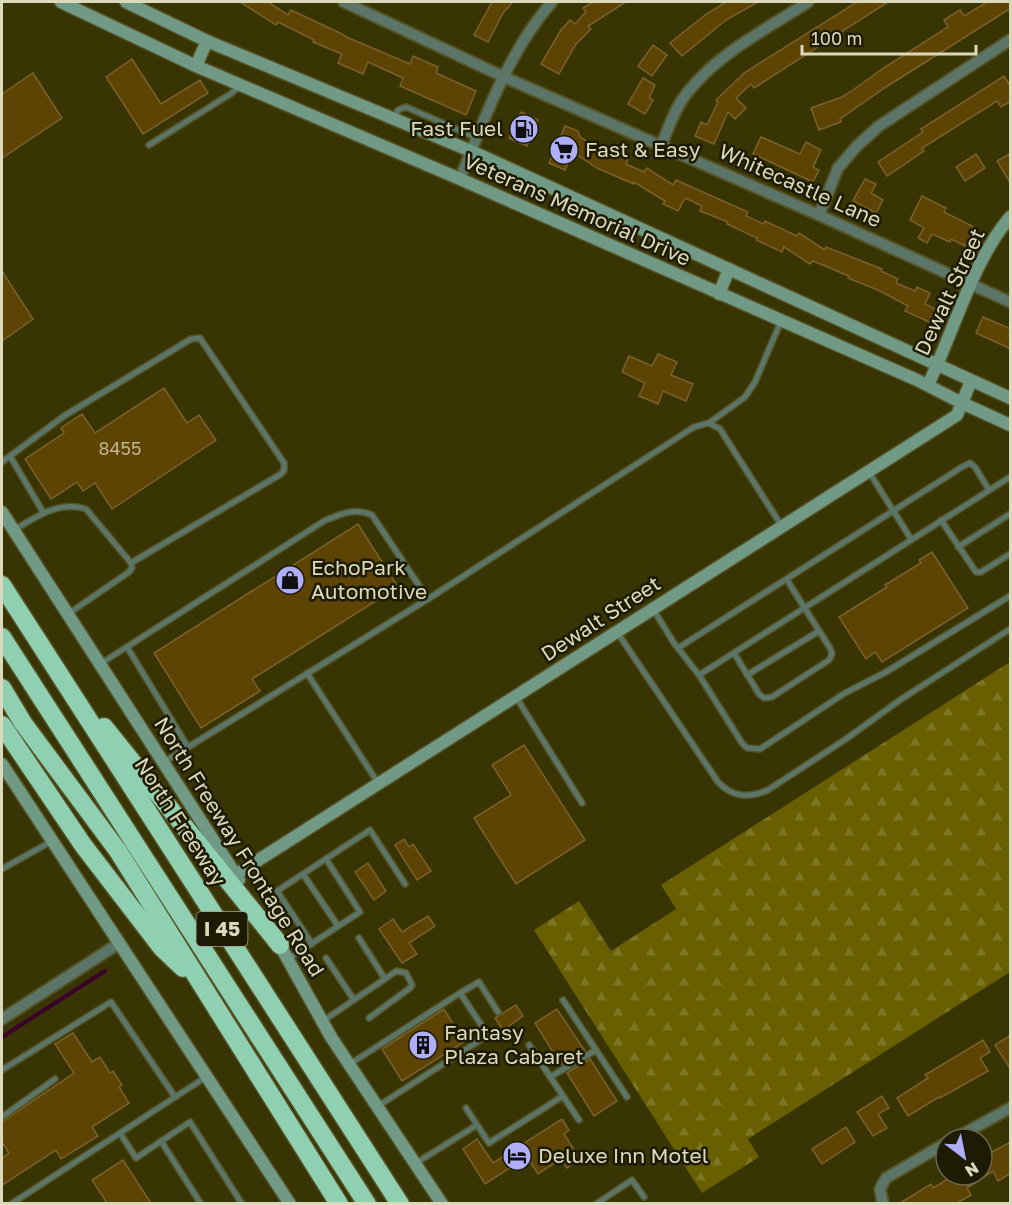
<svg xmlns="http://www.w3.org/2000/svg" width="1012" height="1205" font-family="'Golos Text',sans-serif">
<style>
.forest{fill:url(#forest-firs)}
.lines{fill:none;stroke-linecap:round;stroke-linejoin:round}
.stream{stroke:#3c012a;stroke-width:4}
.building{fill:#5d4404;stroke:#7b612a;stroke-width:1.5}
.lane-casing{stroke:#555224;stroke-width:8}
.street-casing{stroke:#555224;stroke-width:14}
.secondary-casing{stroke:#555224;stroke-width:15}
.highway-casing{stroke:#555224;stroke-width:21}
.lane{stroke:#5b7568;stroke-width:5}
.street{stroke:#5b7568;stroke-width:10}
.secondary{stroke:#709a86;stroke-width:12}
.highway{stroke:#8ed0b1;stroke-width:18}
.labels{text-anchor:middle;stroke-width:5;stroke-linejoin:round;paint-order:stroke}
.number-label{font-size:18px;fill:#bcb48d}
.shield{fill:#1d1b03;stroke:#a2a084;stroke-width:1.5}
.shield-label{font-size:20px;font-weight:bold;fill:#dbd9bb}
.poi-label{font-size:21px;fill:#dbd9bb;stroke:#1d1b03;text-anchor:start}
.street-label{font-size:21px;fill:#dbd9bb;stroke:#1d1b03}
</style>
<defs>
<pattern id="forest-firs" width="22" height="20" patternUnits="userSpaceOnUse" patternTransform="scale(1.5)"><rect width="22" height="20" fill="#675f00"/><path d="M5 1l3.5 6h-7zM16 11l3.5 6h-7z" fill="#7c7523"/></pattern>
</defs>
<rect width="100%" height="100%" fill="#383403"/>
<!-- forest -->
<polygon class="forest" points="1010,662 1010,972 748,1139 759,1157 702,1193 534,930 579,901 611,951 676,909 661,885"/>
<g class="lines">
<!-- stream -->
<polyline class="stream" points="2,1037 105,971"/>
</g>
<!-- building -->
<g class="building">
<polygon points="240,2 268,2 288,15 291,10 344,35 344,36 410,64 413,56 438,67 436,73 476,91 466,115 400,86 403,78 368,62 363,74 338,63 342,54 313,42 314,40 278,22 276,25"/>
<polygon points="492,2 513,2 503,13 488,42 474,35"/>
<polygon points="593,2 626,2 588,26 591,29 576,44 559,74 541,64 561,30 570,20 575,24 586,12 583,8"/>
<polygon points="726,2 758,2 726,20 682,56 670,43 705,15"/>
<polygon points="857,2 888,2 754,88 751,84 736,98 746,108 735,119 728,112 714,144 695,136 701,122 707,125 718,102 716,100 744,73"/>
<polygon points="987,2 1011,2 1011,8 886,87 840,119 841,122 819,130 811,108 842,97 860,85 882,69 948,27 944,20 960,10 964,16"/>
<polygon points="653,45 667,55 652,76 638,66"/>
<polygon points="132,59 161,104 200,80 208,93 143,134 106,77"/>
<polygon points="33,73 62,118 2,158 2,94"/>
<polygon points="1004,76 1011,87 1011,101 1001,107 997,101 922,148 924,151 887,176 878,162 923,132 921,129"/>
<polygon points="643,78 655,85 649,98 653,100 645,114 628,104"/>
<polygon points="521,112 538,120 527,146 509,138"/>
<polygon points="565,126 578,131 580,137 613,158 615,153 628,159 626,164 644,172 647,168 673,185 676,180 748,212 746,216 764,224 765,221 797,236 799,233 825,250 826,247 882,269 881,271 898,279 896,283 915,291 917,287 930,293 925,304 938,310 931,323 905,311 908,306 878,290 848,278 849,276 813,261 810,264 784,247 782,252 756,240 757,238 727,224 728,222 700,211 702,206 685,198 678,211 663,204 665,201 634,182 634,184 597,168 573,152 565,170 549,163"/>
<polygon points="761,137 800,154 806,142 821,150 813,167 819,170 813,182 753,154"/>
<polygon points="1011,153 1011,184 997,161"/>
<polygon points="976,154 985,168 965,181 956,167"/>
<polygon points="865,179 876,184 871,193 883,200 876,213 853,201"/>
<polygon points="922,196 946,208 944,212 974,227 965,246 951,239 950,242 932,234 927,243 918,238 924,228 910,220"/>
<polygon points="2,271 33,319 2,341"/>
<polygon points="983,317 1011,329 1011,349 976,333"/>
<polygon points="658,354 677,362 671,375 693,384 686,401 663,391 658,404 639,396 645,383 622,372 629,356 652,366"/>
<polygon points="164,388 187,423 199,415 216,440 112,509 95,483 83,491 77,482 51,499 25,459 64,433 61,428 82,414 95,433"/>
<polygon points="358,524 398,587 252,679 260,691 201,728 154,653"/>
<polygon points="932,552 968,608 882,662 875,652 866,659 839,617 887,587 885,585 921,563 919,560"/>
<polygon points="524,745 585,840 516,884 474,818 511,795 492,765"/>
<polygon points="404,839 409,847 413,844 431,871 417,880 395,845"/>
<polygon points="368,863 386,891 374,900 355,872"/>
<polygon points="428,916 435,926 409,943 417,954 402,963 379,929 393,919 402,932"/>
<polygon points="516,1005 523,1016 503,1030 495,1018"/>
<polygon points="444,1009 464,1042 402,1081 382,1049"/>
<polygon points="557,1009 585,1051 561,1065 535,1023"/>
<polygon points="73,1033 92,1062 100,1057 110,1073 113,1071 122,1085 119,1087 129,1103 92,1127 98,1136 61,1159 56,1150 2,1185 2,1158 9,1153 2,1142 2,1122 74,1073 55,1044"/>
<polygon points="1011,1035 1011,1070 995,1045"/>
<polygon points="983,1040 990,1052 980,1058 988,1071 940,1098 939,1097 908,1116 897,1098 928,1078 925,1075"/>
<polygon points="590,1059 617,1101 594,1116 567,1073"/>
<polygon points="882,1096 889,1108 878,1114 887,1128 873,1136 857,1112"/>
<polygon points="562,1119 569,1130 564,1134 580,1159 567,1168 561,1159 538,1174 527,1157 485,1184 463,1149 477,1139 493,1163"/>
<polygon points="846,1127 855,1142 822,1164 812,1149"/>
<polygon points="1011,1142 1011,1173 998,1181 993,1171 967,1188 971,1195 957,1203 900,1203 931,1184 933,1188 954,1175 982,1175 982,1157"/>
<polygon points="123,1160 151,1203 107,1203 92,1180"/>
</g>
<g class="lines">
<!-- lane casing -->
<g class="lane-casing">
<g id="lane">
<polyline points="394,119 398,110 406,107 477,138"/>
<polyline points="149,145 232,93 240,85"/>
<polyline points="709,423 745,397 755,382 781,321"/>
<polyline points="10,456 64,416 191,339 200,338 284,463 284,470 281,474 131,563"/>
<polyline points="2,462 10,456 43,512"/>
<polyline points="869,472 911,539"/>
<polyline points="941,520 976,572 981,572 1010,554"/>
<path d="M14,530C36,517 59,500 86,509L131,563L132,568L129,572L68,614"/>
<polyline points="958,547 1010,514"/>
<polyline points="653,609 674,643 699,675 742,743 747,748 760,749 845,693 886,672 1010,596"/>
<path d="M617,632L718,782C733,798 749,798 768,790L846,739L900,700L1010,629"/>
<polyline points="127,647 188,747"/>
<polyline points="678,648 962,467 970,463 975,467 989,490"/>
<polyline points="734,653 759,694 764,698 772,697 829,660 832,654 830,648 787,580"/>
<path d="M100,664L324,521C341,514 354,507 372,515L428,599"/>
<polyline points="307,673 378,783"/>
<polyline points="699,675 1010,477"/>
<polyline points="747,675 819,631"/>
<polyline points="516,697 582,803"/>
<polyline points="164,762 428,599 694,427 709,423 720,429 781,525"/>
<polyline points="2,869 52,841"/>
<polyline points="303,874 338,926"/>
<polyline points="359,938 385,979"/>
<polyline points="312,944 277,891 370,830 405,884"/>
<polyline points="326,958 354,1000"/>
<polyline points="288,959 360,912 326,859"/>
<polyline points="460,993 479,982 498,1012"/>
<polyline points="563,1000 627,1097"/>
<polyline points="323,1021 392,974 397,971 406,973 412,985 410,988 369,1018"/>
<polyline points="529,1045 579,1120"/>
<polyline points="350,1064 460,993 488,1035 378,1106"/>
<polyline points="2,1070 111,1002 175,1097"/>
<polyline points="206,1077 120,1133 136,1158 190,1122 242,1204"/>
<polyline points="550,1077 596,1050"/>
<polyline points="466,1108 489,1143 563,1096"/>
<polyline points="2,1117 55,1079"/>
<polyline points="161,1141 201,1204"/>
<polyline points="416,1163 477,1125"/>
<polyline points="11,1204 120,1133"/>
<polyline points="596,1204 632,1180 644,1197"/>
</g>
</g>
<!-- street casing -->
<g class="street-casing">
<g id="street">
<polyline points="344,2 504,77 819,215 1010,302"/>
<path d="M661,146C668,129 675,108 687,93C718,53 767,29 808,2"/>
<path d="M460,179C484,119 509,51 552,2"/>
<polyline points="819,215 838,168 857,146 879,126 1010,40"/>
<polyline points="2,1019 118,944"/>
<polyline points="954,1139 1010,1108"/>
<polyline points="883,1204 880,1189 886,1178 946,1143"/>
</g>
</g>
<!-- secondary casing -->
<g class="secondary-casing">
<g id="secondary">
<polyline points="61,2 196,66 460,179 917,380 962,403 1010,425"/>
<polyline points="126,2 207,41 471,151 1010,398"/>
<polyline points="196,66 207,41"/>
<polyline points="719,294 729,269"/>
<path d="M928,385C954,331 972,262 1010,217"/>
<polyline points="2,512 239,880"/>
<polyline points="2,764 290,1204"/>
<polyline points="235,875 954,417 957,415 971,381"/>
<polyline points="277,940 331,1037 442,1204"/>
</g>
</g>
<!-- highway casing -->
<g class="highway-casing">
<g id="highway">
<polyline points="2,585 400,1204"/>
<polyline points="2,637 367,1204"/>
<polyline points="2,688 23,723 118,851 339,1204"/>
<polyline points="2,725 83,845 162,948 183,968"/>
<polyline points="104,727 280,945"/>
</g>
</g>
<!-- lane -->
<use href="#lane" class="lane"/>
<!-- street -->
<use href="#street" class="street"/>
<!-- secondary -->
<use href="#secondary" class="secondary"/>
<!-- highway -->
<use href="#highway" class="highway"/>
</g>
<!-- icons -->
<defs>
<g id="fuel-disc" transform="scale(1.5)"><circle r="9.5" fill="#aeaefa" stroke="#1d1b03"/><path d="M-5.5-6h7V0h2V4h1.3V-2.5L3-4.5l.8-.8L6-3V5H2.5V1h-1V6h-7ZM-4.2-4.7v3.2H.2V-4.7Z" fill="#111"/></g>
<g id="supermarket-disc" transform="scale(1.5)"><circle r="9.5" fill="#aeaefa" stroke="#1d1b03"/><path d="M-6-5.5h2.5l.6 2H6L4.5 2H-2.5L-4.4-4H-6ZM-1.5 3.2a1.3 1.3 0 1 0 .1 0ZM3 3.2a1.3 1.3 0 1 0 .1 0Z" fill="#111"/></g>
<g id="shop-disc" transform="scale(1.5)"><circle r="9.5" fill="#aeaefa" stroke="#1d1b03"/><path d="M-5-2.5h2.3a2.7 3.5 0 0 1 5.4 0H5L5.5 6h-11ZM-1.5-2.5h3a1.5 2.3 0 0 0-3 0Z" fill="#111"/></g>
<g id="building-disc" transform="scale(1.5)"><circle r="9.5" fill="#aeaefa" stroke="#1d1b03"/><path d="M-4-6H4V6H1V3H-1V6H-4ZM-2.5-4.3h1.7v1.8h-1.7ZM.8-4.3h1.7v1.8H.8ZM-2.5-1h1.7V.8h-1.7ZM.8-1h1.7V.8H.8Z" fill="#111"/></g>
<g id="hotel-disc" transform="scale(1.5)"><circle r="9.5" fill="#aeaefa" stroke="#1d1b03"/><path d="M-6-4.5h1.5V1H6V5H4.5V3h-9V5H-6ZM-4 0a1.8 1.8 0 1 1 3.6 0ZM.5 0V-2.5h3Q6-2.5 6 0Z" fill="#111"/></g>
</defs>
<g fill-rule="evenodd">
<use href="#fuel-disc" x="524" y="129"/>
<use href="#supermarket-disc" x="564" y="150"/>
<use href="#shop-disc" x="290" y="580"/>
<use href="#building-disc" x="423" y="1045"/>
<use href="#hotel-disc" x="517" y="1156"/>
</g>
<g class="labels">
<!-- number labels -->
<g class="number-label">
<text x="120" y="455">8455</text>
</g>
<!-- shield labels -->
<rect class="shield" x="196.5" y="912" width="51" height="34" rx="4.5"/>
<g class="shield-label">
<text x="222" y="936">I 45</text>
</g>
<!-- poi labels -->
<g class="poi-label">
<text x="503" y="136" text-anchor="end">Fast Fuel</text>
<text x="585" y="157">Fast &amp; Easy</text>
<text x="311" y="575">EchoPark<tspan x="311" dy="24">Automotive</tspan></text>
<text x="444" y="1040">Fantasy<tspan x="444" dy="24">Plaza Cabaret</tspan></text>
<text x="538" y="1163">Deluxe Inn Motel</text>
</g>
<!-- street labels -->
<g class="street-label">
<text transform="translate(800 186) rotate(24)" y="7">Whitecastle Lane</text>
<text transform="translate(577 210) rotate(24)" y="7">Veterans Memorial Drive</text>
<text transform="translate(950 292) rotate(-65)" y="7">Dewalt Street</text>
<text transform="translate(601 619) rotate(-33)" y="7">Dewalt Street</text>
<text transform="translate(180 822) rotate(57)" y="7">North Freeway</text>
<text transform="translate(239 847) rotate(58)" y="7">North Freeway Frontage Road</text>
</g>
</g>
<!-- border -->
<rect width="1012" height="1205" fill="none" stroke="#dbd9bb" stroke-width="6"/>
<!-- north arrow -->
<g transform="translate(964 1157) rotate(148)"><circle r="28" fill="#1d1b03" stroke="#69674d" stroke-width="1.5"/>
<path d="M0-4.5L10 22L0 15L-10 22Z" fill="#aeaefa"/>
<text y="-9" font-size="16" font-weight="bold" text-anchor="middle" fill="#dbd9bb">N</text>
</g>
<!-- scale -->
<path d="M802 45v9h174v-9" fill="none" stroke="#dbd9bb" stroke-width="3"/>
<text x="811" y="45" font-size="18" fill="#dbd9bb" stroke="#1d1b03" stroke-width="4.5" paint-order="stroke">100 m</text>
</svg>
